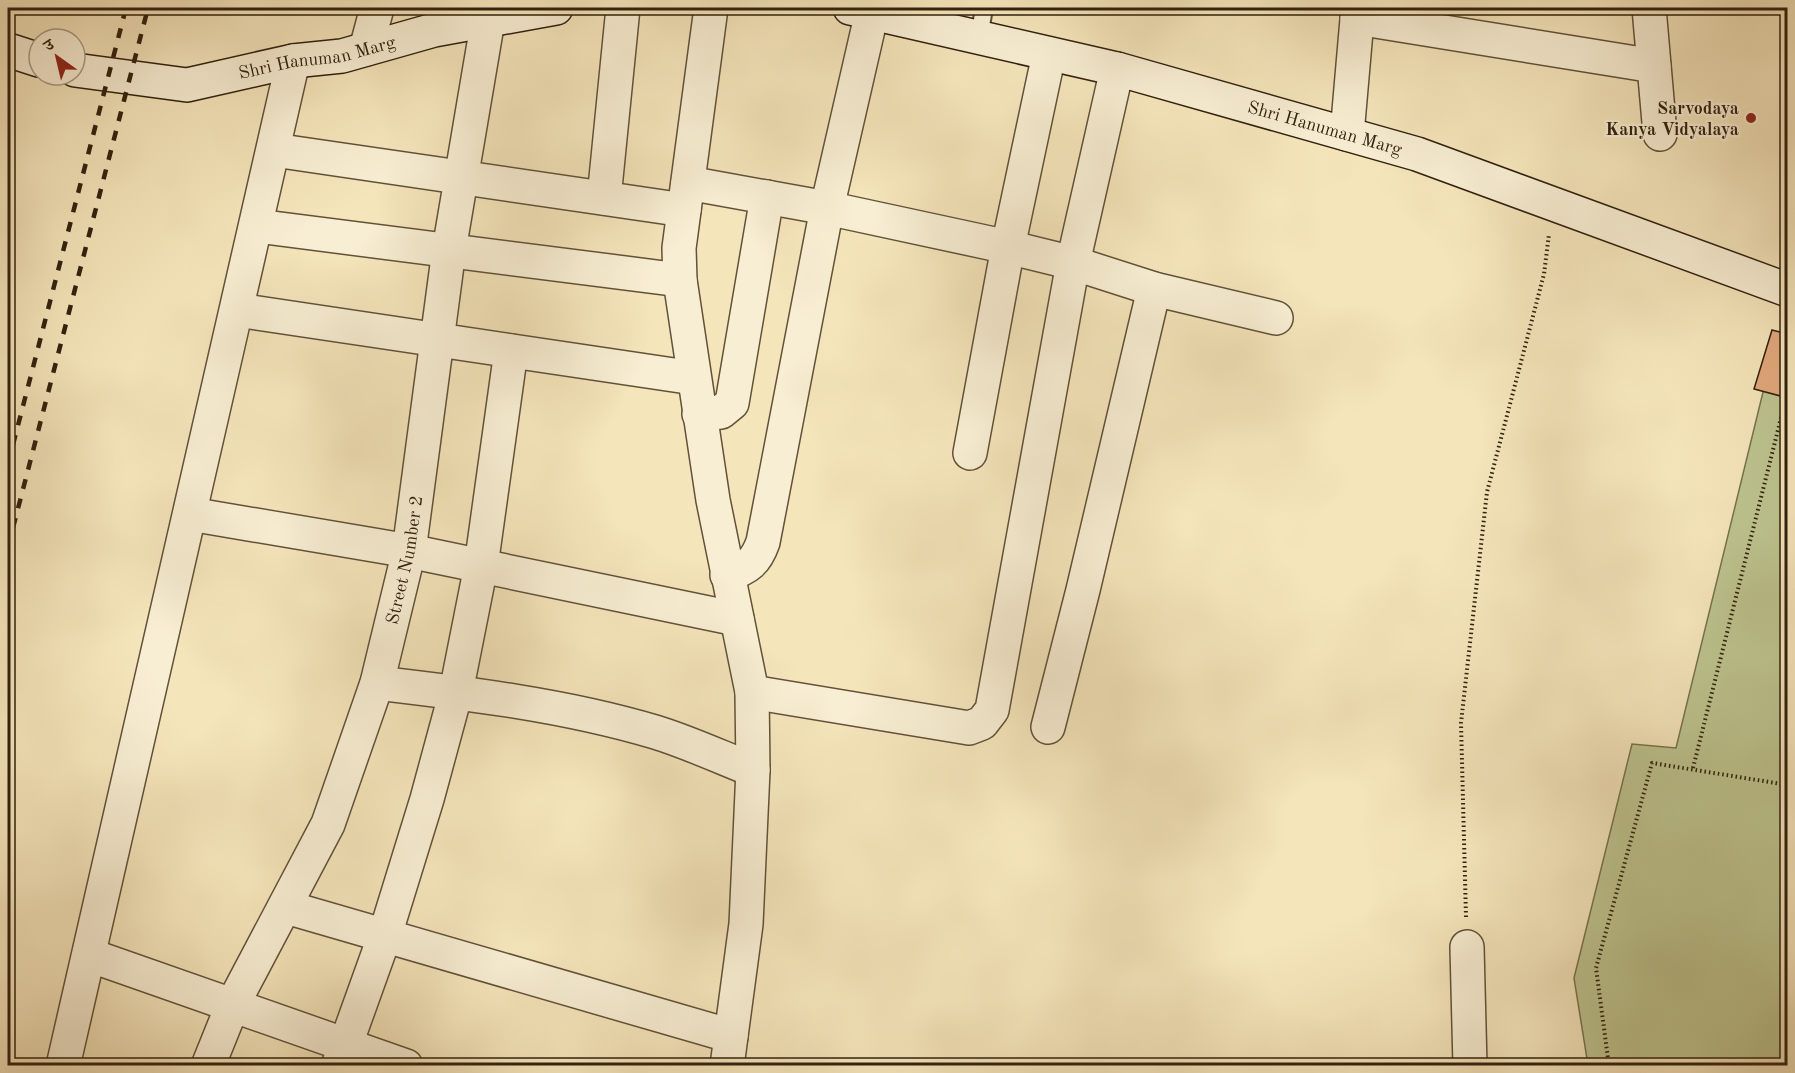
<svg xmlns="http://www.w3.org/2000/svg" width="1795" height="1073" font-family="'Old Standard TT','Noto Serif Devanagari',serif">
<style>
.green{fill:#bdc48f;stroke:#76724e;stroke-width:1.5}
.building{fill:#e1a87c;stroke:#30210e;stroke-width:1.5}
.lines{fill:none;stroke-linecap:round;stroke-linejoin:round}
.lane-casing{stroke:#615239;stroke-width:20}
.street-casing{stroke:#615239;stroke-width:36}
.secondary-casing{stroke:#30210e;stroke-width:36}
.path{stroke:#30210e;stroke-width:4;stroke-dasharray:1.5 3;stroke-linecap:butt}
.lane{stroke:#f8eed3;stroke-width:16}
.street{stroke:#f8eed3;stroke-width:33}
.secondary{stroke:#f8eed3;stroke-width:33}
.rail{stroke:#30210e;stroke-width:4.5;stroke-dasharray:10 10;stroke-linecap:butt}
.poi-dot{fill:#8f2418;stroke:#f8eed3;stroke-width:2}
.labels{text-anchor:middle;stroke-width:4.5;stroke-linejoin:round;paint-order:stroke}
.street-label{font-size:18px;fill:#30210e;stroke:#f8eed3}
.poi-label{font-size:18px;font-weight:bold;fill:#30210e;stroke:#f8eed3;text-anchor:end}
</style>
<rect width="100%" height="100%" fill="#f5e5bb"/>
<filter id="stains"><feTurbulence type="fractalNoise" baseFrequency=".00333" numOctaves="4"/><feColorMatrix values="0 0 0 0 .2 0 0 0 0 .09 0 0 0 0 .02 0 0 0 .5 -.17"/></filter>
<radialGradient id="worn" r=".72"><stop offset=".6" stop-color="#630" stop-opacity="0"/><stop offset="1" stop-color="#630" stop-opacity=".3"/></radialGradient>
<!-- green -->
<polygon class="green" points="1775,343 1787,347 1787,1065 1588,1065 1574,978 1632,744 1676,748"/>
<!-- building -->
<polygon class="building" points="1772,330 1788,334 1788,398 1754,389"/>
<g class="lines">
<!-- lane casing -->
<g class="lane-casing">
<polyline id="lane" points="979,38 984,8"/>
</g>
<!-- street casing -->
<g class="street-casing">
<g id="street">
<polyline points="711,8 679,248 680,280 713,500 752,692 753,770 746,924 727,1066"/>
<polyline points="1649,8 1660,134"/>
<polyline points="1357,18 1654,66"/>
<polyline points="366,49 377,8"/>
<polyline points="1347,134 1358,8"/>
<polyline points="274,150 684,210"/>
<polyline points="688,183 827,208 1008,247 1073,263 1154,289 1276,318"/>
<polyline points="604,198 623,8"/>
<polyline points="257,226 680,280"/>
<polyline points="237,310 694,378"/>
<polyline points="699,414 721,412 732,403 767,197"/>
<polyline points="970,453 1008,247 1049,54"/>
<polyline points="190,514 409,551 737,619"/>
<path d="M727,575C748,568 756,562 763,542L827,208L872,12"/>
<path d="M377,683C471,694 564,705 655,732C688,742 720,757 753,770"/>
<polyline points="752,692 969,728 982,723 992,710 1073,263 1117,69"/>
<polyline points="1048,727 1083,590 1154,289"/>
<polyline points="286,907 731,1036"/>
<polyline points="1467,947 1470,1066"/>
<polyline points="89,955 406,1066"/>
<polyline points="63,1066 293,61"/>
<path id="s1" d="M208,1066L233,1004L328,824L377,683L409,551L449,250L490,8"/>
<polyline points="338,1066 385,935 427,799 456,692 481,566 511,351"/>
</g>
</g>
<!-- secondary casing -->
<g class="secondary-casing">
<g id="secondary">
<path id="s2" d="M850,8L1117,69L1417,154L1788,290"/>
<polyline points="8,50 39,60"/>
<path id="s3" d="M75,70L187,85L293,61L342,56L434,30L556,8"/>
</g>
</g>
<!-- path -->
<g class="path">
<polyline points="1693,768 1782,414 1788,415"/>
<polyline points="1466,917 1461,723 1487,492 1544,274 1549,234"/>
<polyline points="1609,1066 1596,968 1652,763 1788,785"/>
</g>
<!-- lane -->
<use href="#lane" class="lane"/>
<!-- street -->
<use href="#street" class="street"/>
<!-- secondary -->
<use href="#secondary" class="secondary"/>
<!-- rail -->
<g class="rail">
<polyline points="8,464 126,8"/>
<polyline points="8,547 148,8"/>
</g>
</g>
<!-- markers -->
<circle class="poi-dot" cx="1751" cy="118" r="6"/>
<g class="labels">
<!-- street labels -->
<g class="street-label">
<text dy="6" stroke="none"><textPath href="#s3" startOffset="246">Shri Hanuman Marg</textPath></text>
<text dy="6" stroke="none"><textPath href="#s2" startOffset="490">Shri Hanuman Marg</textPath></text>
<text dy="6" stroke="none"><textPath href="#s1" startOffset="546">Street Number 2</textPath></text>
</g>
<!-- poi labels -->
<g class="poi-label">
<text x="1739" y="114">Sarvodaya<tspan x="1739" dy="21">Kanya Vidyalaya</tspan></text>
</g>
</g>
<!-- margin -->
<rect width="1795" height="1073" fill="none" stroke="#f5e5bb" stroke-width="30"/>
<rect x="9" y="9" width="1777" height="1055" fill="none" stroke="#30210e" stroke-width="3"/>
<rect x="15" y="15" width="1765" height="1043" fill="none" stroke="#30210e" stroke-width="1.5"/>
<!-- north arrow -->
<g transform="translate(57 57) rotate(326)"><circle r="28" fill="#f8eed3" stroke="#a89c84" stroke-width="1.5"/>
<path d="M0-4.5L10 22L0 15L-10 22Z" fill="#8f2418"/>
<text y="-9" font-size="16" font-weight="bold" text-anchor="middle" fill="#30210e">उ</text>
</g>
<rect width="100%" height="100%" filter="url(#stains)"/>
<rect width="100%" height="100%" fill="url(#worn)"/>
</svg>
